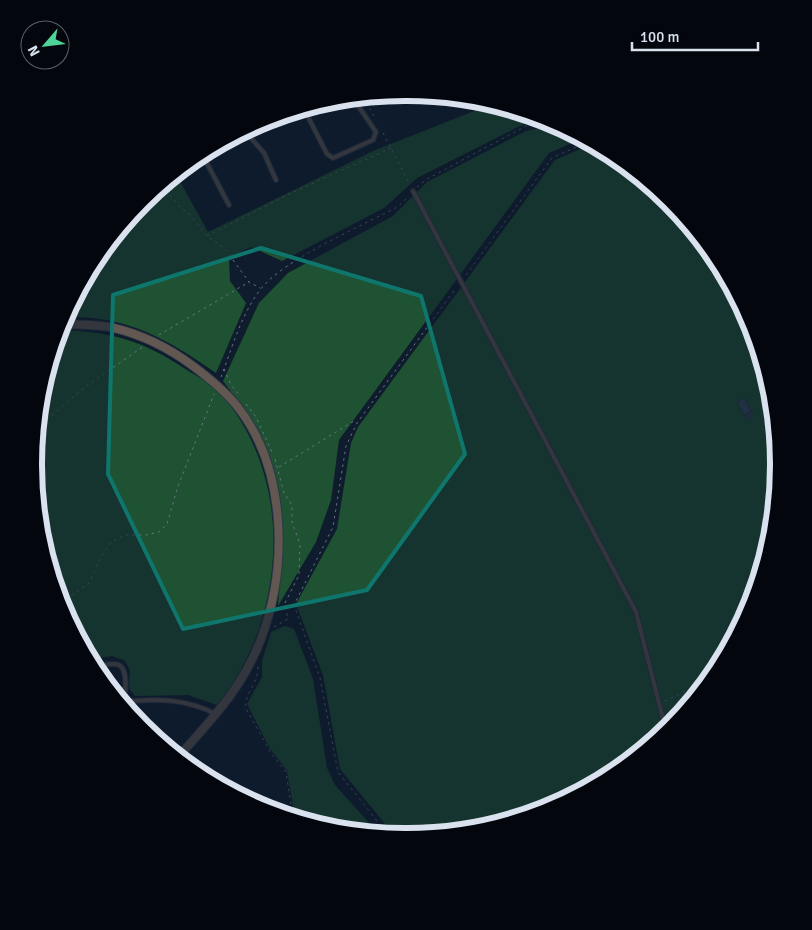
<svg xmlns="http://www.w3.org/2000/svg" width="812" height="930" font-family="Signika,sans-serif">
<style>
.forest{fill:#1e5232}
.lines{fill:none;stroke-linecap:round;stroke-linejoin:round}
.lane-casing{stroke:#2b3848;stroke-width:6}
.street-casing{stroke:#2b3848;stroke-width:10}
.path{stroke:#697483;stroke-width:1;stroke-dasharray:2.5 4;stroke-linecap:butt}
.lane{stroke:#635752;stroke-width:4}
.street{stroke:#635752;stroke-width:8}
.wall{fill:#313f4f}
.building{fill:#39495c;stroke:#283340}
.marked{fill:none;stroke:#0f766e;stroke-width:4;stroke-linejoin:round}
.rim{fill:none;stroke:#d9e2ee;stroke-width:6}
</style>
<rect width="100%" height="100%" fill="#0f1c2d"/>
<!-- forest -->
<g class="forest">
<path d="M492,104L542,119L520,126L417,178L384,208L282,261L251,247L229,257L230,281L246,303L216,373C167,339 127,315 65,317L97,258L143,202L176,174L208,232L373,151Z"/>
<path d="M555,125L581,139L549,153L339,440L331,500L316,542L278,606C284,538 287,488 255,425C247,410 233,395 223,381L259,303L288,273L393,216L427,182L526,131Z"/>
<path d="M592,144C632,166 666,197 695,233C812,402 791,650 613,774C577,799 522,821 479,830C455,835 430,835 406,837L395,836L340,769L323,675L296,604L337,529L351,443L358,427L555,160Z"/>
<path d="M60,330C115,332 144,341 190,372C200,378 214,385 221,394C296,480 287,619 217,705L188,695L135,696L129,688L130,670L124,660L112,656L90,659L62,607L41,537L34,465L41,392Z"/>
<polygon points="285,626 294,629 313,679 327,768 335,785 380,835 333,830 295,818 287,771 269,747 247,704 262,677 262,661 271,632"/>
</g>
<g class="lines">
<!-- lane casing -->
<g class="lane-casing">
<g id="lane">
<polyline points="304,109 327,154 333,158 373,140 376,132 359,107 356,98"/>
<polyline points="248,129 251,138 264,153 276,180"/>
<polyline points="202,154 229,205"/>
<polyline points="413,191 636,612 666,731"/>
<path d="M93,666C101,666 112,662 119,665C129,670 125,695 124,705"/>
<polyline points="111,690 125,689"/>
<path d="M124,702C158,698 186,699 216,714"/>
</g>
</g>
<!-- street casing -->
<g class="street-casing">
<path id="street" d="M62,324C79,325 97,324 114,328C143,335 169,348 193,366C209,378 224,390 237,406C287,469 288,567 261,639C243,687 213,718 179,756"/>
</g>
<!-- path -->
<g class="path">
<polyline points="363,97 374,116"/>
<polyline points="383,133 410,185"/>
<polyline points="166,183 169,194 178,205 192,217 207,236 225,249 249,282 260,288"/>
<polyline points="417,187 427,179 526,126 550,122"/>
<polyline points="207,236 289,194 391,148"/>
<polyline points="466,275 552,158 587,142"/>
<polyline points="159,335 249,282"/>
<polyline points="224,369 231,385 240,396"/>
<path d="M221,377C232,348 241,315 260,290C282,260 364,225 399,206L409,196"/>
<polyline points="246,404 256,417 272,452"/>
<polyline points="37,428 85,387 144,346"/>
<polyline points="279,467 354,421"/>
<polyline points="61,603 89,583 102,555 111,542 126,535 146,535 159,532 167,524 177,489 214,394"/>
<polyline points="274,627 288,619 285,603 299,575 300,544 292,522 292,505 284,493 275,459"/>
<path d="M258,667C258,683 246,692 245,707L271,753L286,772L293,818"/>
<polyline points="665,701 709,680"/>
<polyline points="389,836 338,772 320,678 294,605 333,527 346,446 357,423 456,288"/>
</g>
<!-- lane -->
<use href="#lane" class="lane"/>
<!-- street -->
<use href="#street" class="street"/>
</g>
<!-- wall -->
<polygon class="wall" points="744,398 754,416 747,420 744,415"/>
<!-- building -->
<polygon class="building" points="744,398 751,411 744,415 737,402"/>
<!-- marked area -->
<path d="M0 0H812V930H0ZM261,248L421,296L465,454L367,590L183,629L108,474L113,295Z" fill="#0f1c2d" fill-opacity=".55" fill-rule="evenodd"/>
<path class="marked" d="M261,248L421,296L465,454L367,590L183,629L108,474L113,295Z"/>
<!-- crop -->
<path d="M0 0H812V930H0ZM405 101H407A363 363 0 0 1 770 464V465A363 363 0 0 1 407 828H405A363 363 0 0 1 42 465V464A363 363 0 0 1 405 101Z" fill="#03070d" fill-rule="evenodd"/>
<path class="rim" d="M405 101H407A363 363 0 0 1 770 464V465A363 363 0 0 1 407 828H405A363 363 0 0 1 42 465V464A363 363 0 0 1 405 101Z"/>
<!-- north arrow -->
<g transform="translate(45 45) rotate(242)"><circle r="24" fill="#03070d" stroke="#595f67"/>
<path d="M0-4L9 19L0 12L-9 19Z" fill="#50d398"/>
<text y="-8" font-size="14" font-weight="bold" text-anchor="middle" fill="#d9e2ee">N</text>
</g>
<!-- scale -->
<path d="M632 42v8h126v-8" fill="none" stroke="#d9e2ee" stroke-width="2.5"/>
<text x="640" y="42" font-size="15" fill="#d9e2ee" stroke="#03070d" stroke-width="4" paint-order="stroke">100 m</text>
</svg>
